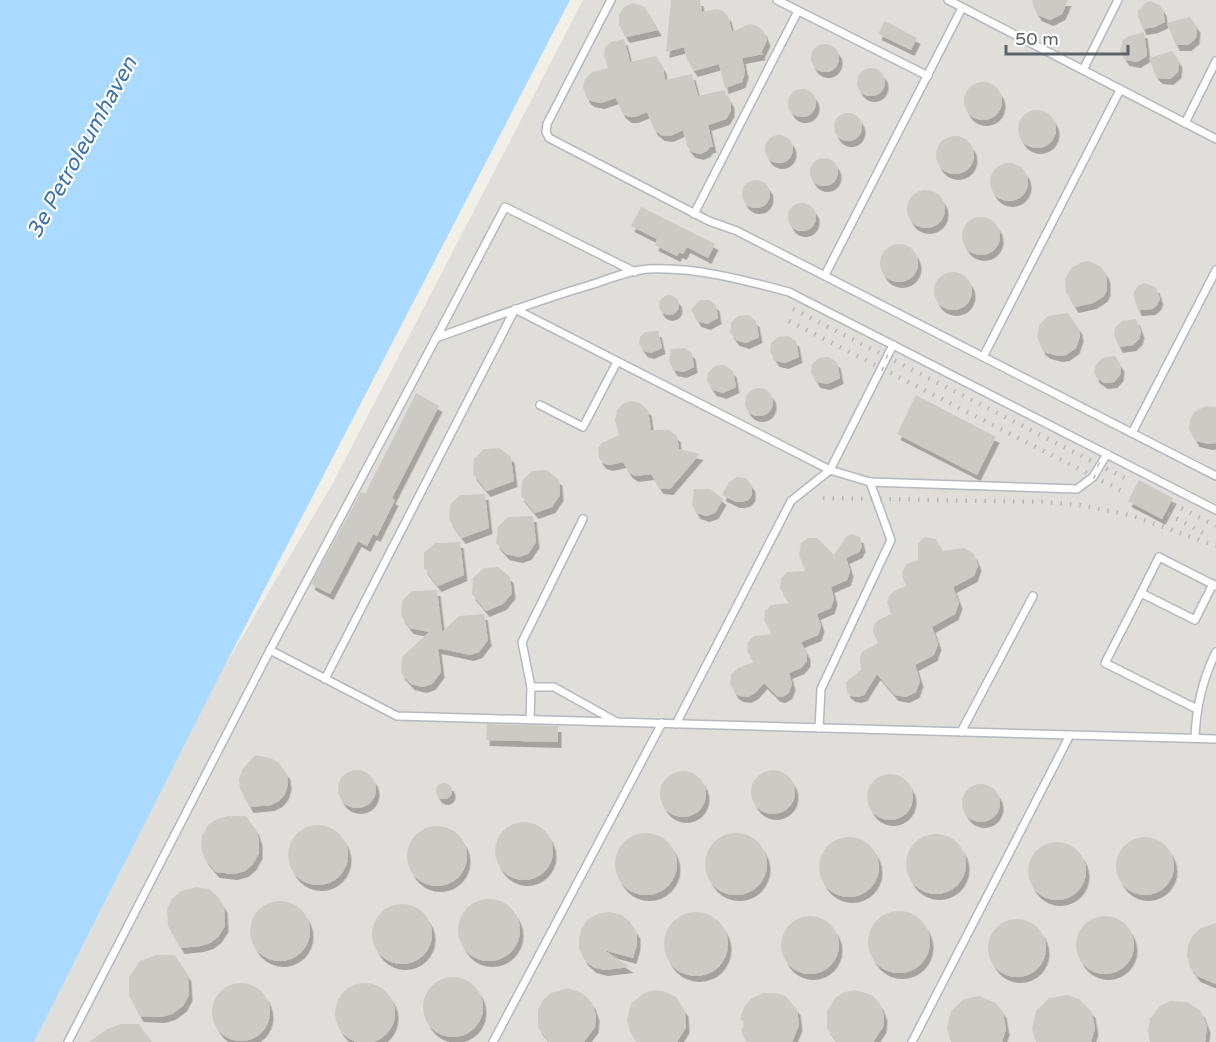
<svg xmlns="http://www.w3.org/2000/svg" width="1216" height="1042" font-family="'Varela Round',sans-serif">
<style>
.industrial{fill:#e0deda}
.water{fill:#aadaff}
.building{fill:#cccac5;filter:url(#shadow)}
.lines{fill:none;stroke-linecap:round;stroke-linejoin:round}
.lane-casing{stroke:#b5b8bc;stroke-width:10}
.lane{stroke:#fff;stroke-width:7}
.rail{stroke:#b6b7b8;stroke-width:4.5;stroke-dasharray:1.5 8;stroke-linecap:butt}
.labels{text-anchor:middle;stroke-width:4.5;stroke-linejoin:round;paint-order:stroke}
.water-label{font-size:22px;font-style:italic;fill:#4174aa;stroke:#fff}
</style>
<defs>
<filter id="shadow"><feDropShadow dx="3.5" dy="6" stdDeviation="0" flood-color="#0004"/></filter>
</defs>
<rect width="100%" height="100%" fill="#f1efe8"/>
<!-- industrial -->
<polygon class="industrial" points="583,0 1216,0 1216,1042 34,1042 222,671 333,483"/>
<!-- water -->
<polygon class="water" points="0,0 570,0 222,671 34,1042 0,1042"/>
<!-- building -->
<g class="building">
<polygon points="671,0 700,0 702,12 716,9 723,11 728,16 732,32 750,24 755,25 763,30 767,40 761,53 763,54 742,58 745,72 742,82 725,88 719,64 694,71 687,59 684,47 666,52"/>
<polygon points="1032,0 1068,0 1062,14 1050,20 1038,15 1034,8"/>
<polygon points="1150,1 1160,5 1163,10 1165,22 1155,27 1143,29 1138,17 1138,11 1145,3"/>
<polygon points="633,3 643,6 646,9 658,30 626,37 619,25 619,15 624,7"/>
<polygon points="1190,17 1197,27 1196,38 1188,45 1176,45 1167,23"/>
<polygon points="885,21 917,38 911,50 878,34"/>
<polygon points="1144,32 1147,56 1137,62 1126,60 1120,51 1123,40 1127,37"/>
<polygon points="624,39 630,62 656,56 663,68 665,80 692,74 698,96 724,90 731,102 731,111 726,119 708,125 713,147 710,147 707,151 700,154 692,152 687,146 683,130 670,136 661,135 654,129 647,112 635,117 628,117 622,112 616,98 601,103 591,101 587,98 583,88 585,79 592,72 608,68 604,55 605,47 611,42"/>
<circle cx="825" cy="58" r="14"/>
<polygon points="1172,51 1179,62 1178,72 1170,79 1159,78 1155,74 1149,58"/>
<circle cx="871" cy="82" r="14"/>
<circle cx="983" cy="101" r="19"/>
<circle cx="802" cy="103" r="14"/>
<circle cx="1037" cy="129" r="19"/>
<circle cx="848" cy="127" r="14"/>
<circle cx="779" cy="149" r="14"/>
<circle cx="955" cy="155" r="19"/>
<circle cx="824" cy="172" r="14"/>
<circle cx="1009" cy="182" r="19"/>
<circle cx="756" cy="194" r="14"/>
<circle cx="926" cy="209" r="19"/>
<circle cx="802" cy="217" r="14"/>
<polygon points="641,207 715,244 708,258 687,247 683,254 679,252 677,256 655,245 657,239 631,226"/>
<circle cx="981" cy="236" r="19"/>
<circle cx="899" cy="263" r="19"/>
<polygon points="1089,261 1101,267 1105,272 1107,278 1107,290 1104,296 1093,303 1075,307 1066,292 1065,279 1071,268 1082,262"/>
<circle cx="953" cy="291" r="19"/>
<polygon points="1144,283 1156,287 1160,299 1157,305 1152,309 1138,310 1133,294 1138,286"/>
<circle cx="669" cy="305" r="10"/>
<polygon points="700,300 709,300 716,305 718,318 707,324 698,321 691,310"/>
<polygon points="1068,313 1079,329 1080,336 1076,348 1066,355 1059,356 1047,353 1042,349 1037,337 1039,325 1048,316"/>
<polygon points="748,315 756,321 759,337 746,343 736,340 730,332 731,323 738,316"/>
<polygon points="1136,319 1141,332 1139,339 1133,345 1119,347 1114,334 1115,328 1122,321"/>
<polygon points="658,331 662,348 651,353 644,351 639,344 640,337 645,332"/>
<polygon points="788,336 796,341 799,357 785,363 776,361 770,352 771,343 778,337"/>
<polygon points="685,348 692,353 694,367 683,372 674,370 669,362 671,349"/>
<polygon points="1115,356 1121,366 1120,375 1114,382 1104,383 1096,377 1094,371 1096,365 1102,358"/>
<polygon points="829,357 837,362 840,378 827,384 817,382 811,373 812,364 819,358"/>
<polygon points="725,365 733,371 736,387 723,393 713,390 707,381 708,373 715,366"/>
<circle cx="759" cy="402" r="14"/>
<polygon points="416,393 439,406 392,498 395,500 377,536 373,534 367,546 358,541 330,594 311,584 361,492 365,494"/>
<polygon points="916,395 996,437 977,475 897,434"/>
<polygon points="631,401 640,403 648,410 651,430 669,430 677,436 679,449 700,454 670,489 660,488 651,474 635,476 629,472 623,462 609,465 603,463 599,458 598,448 602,443 619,435 615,420 617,410 624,403"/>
<polygon points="1206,406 1216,407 1216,443 1209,444 1196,441 1189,429 1190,420 1194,412"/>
<polygon points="499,448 511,457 514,481 487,491 473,474 474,459 484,449"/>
<polygon points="547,470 559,480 560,495 552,507 535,513 521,496 522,481 532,471"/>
<polygon points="737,477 746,478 752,486 752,495 748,500 742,502 736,502 722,495 729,482"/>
<polygon points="1139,480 1173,498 1162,519 1128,501"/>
<polygon points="694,489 710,489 723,499 715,513 706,516 697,513 692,505"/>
<polygon points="485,494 489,528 462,538 449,520 450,505 460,495"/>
<polygon points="533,516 536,542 528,554 519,557 506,554 496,543 498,527 508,517"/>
<polygon points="851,534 860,537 862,546 859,552 846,558 850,571 847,580 831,587 834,599 831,608 817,614 821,626 818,635 801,642 807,654 807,661 801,668 789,673 792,684 789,693 782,697 777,696 764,683 755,693 748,697 740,696 735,693 730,683 731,675 738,668 754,662 747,651 748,642 754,636 772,634 764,620 765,611 771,605 790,603 780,588 781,579 787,572 805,571 799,555 801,543 808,538 817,538 834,555 846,537"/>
<polygon points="925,537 936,539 942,551 965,548 974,554 978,565 974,576 953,587 959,603 955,614 932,627 938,644 934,655 915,665 920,681 916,692 906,697 895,695 877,674 864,695 858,697 852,696 847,692 846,682 861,670 860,658 862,652 878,643 873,632 874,625 878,620 891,614 887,602 889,596 894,591 906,586 902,576 903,570 907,564 918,560 918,543"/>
<polygon points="460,542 464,575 438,586 424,568 424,553 435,543"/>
<polygon points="498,567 510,577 512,593 503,604 486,611 472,594 473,578 484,568"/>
<polygon points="437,590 442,632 459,616 484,614 488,640 479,652 470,655 438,648 441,672 432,684 423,687 411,684 401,673 402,657 429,632 410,628 401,616 402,601 412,591"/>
<polygon points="487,724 558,726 558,742 486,740"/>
<polygon points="255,755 270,758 278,762 287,774 288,784 285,794 279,801 271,805 250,807 240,789 239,779 242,770"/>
<circle cx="357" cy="789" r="19"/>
<circle cx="773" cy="792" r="22"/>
<circle cx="683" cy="794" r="23"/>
<circle cx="890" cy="797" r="23"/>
<circle cx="444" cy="791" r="8"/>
<circle cx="981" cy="803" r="19"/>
<polygon points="228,816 246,816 256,830 259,840 259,853 253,864 245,871 234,874 216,872 205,859 201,848 202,836 208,825 217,819"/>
<circle cx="524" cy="851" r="29"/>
<circle cx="318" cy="855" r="30"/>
<circle cx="437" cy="856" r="30"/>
<circle cx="736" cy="864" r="31"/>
<circle cx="646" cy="864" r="31"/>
<circle cx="936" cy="864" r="30"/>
<circle cx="1145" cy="866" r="29"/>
<circle cx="849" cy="867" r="30"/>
<circle cx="1057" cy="871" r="29"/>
<polygon points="197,887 209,889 218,897 224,907 225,926 218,937 210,943 200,946 181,948 168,926 167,909 172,899 181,891"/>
<circle cx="489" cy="930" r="31"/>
<circle cx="280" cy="931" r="30"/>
<circle cx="402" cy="934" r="30"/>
<circle cx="899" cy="942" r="31"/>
<circle cx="696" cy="944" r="32"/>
<polygon points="610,912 622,915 630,922 637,933 637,944 633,958 604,950 630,967 604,970 593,967 585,960 579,949 579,938 582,928 588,919 600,913"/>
<circle cx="1105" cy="945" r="29"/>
<circle cx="810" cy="945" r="29"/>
<circle cx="1017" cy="948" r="29"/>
<polygon points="1216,923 1216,984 1197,976 1190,967 1187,956 1188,945 1193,935 1201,928"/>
<polygon points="156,955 175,955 188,976 189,995 183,1006 172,1014 161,1017 140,1016 129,995 129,977 140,961"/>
<circle cx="453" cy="1007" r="30"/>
<circle cx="241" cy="1012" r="29"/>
<circle cx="365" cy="1013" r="30"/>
<polygon points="568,988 584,994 592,1003 596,1015 595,1027 584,1042 549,1042 538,1027 538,1010 543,1000 551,993"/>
<polygon points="655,990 666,992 676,997 685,1011 686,1027 677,1042 637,1042 630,1031 627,1020 631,1004 644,993"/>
<polygon points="855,990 872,995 880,1004 884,1015 883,1027 873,1042 837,1042 827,1028 827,1011 836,997 845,992"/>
<polygon points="763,993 776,993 785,996 797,1009 799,1025 792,1042 747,1042 743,1036 741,1030 745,1023 740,1019 744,1007 752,998"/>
<polygon points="1067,995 1079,999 1092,1012 1095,1029 1091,1042 1036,1042 1032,1029 1036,1011 1049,998"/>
<polygon points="979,996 996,1003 1003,1012 1006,1029 1002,1042 951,1042 947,1028 951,1011 964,999"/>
<polygon points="1170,1001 1187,1002 1201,1011 1207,1027 1205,1042 1150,1042 1148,1030 1150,1019 1160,1006"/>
<polygon points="121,1024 139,1024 152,1042 89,1042 107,1029"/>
</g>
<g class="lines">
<!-- lane casing -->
<g class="lane-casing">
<g id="lane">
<polyline points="611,0 547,124 546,132 549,138 709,221 737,231 1216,476"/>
<polyline points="777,0 928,76"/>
<polyline points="948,0 1216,139"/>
<polyline points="1083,70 1118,0"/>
<polyline points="1185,123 1216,61"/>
<polyline points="694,214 798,11"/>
<polyline points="825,275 962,8"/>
<polyline points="436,338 505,207 635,272"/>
<polyline points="983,357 1120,90"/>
<polyline points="540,405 583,427 617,362"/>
<polyline points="1132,433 1216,270"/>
<polyline points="870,482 1077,489 1093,477 1107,454"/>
<polyline points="1213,584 1195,620 1141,593 1159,557 1216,586"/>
<polyline points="1141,593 1105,663 1197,709"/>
<polyline points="270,650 397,716 1216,739"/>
<polyline points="325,679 515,309 830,470 870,482 891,540 821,689 819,728"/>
<polyline points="531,687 554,687 615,721"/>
<polyline points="530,720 531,687 522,642 583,519"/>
<polyline points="676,724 791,501 830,470 893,345"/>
<polyline points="961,732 1033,596"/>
<path d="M1195,738C1196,707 1202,680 1216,652"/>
<path d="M68,1042L270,650L436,338C486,320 536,301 587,286C607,280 629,270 649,269C696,267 744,280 789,292L1216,510"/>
<polyline points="493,1042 662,723"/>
<polyline points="912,1042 1070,735"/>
</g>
</g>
<!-- lane -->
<use href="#lane" class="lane"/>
<!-- rail -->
<g class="rail">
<polyline points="793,309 1127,479"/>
<polyline points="789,321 1122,491"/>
<polyline points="823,498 1042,502 1080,505 1130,515 1216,546"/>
<polyline points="1173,504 1216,526"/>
<polyline points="1168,514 1205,534"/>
</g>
</g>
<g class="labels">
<!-- water labels -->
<g class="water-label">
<text transform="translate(81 147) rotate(-61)" y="8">3e Petroleumhaven</text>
</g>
</g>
<!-- scale -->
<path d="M1006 45v9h122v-9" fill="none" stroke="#5f6368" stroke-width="3"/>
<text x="1015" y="45" font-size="18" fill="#5f6368" stroke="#ffffff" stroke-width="4.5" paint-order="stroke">50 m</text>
</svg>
